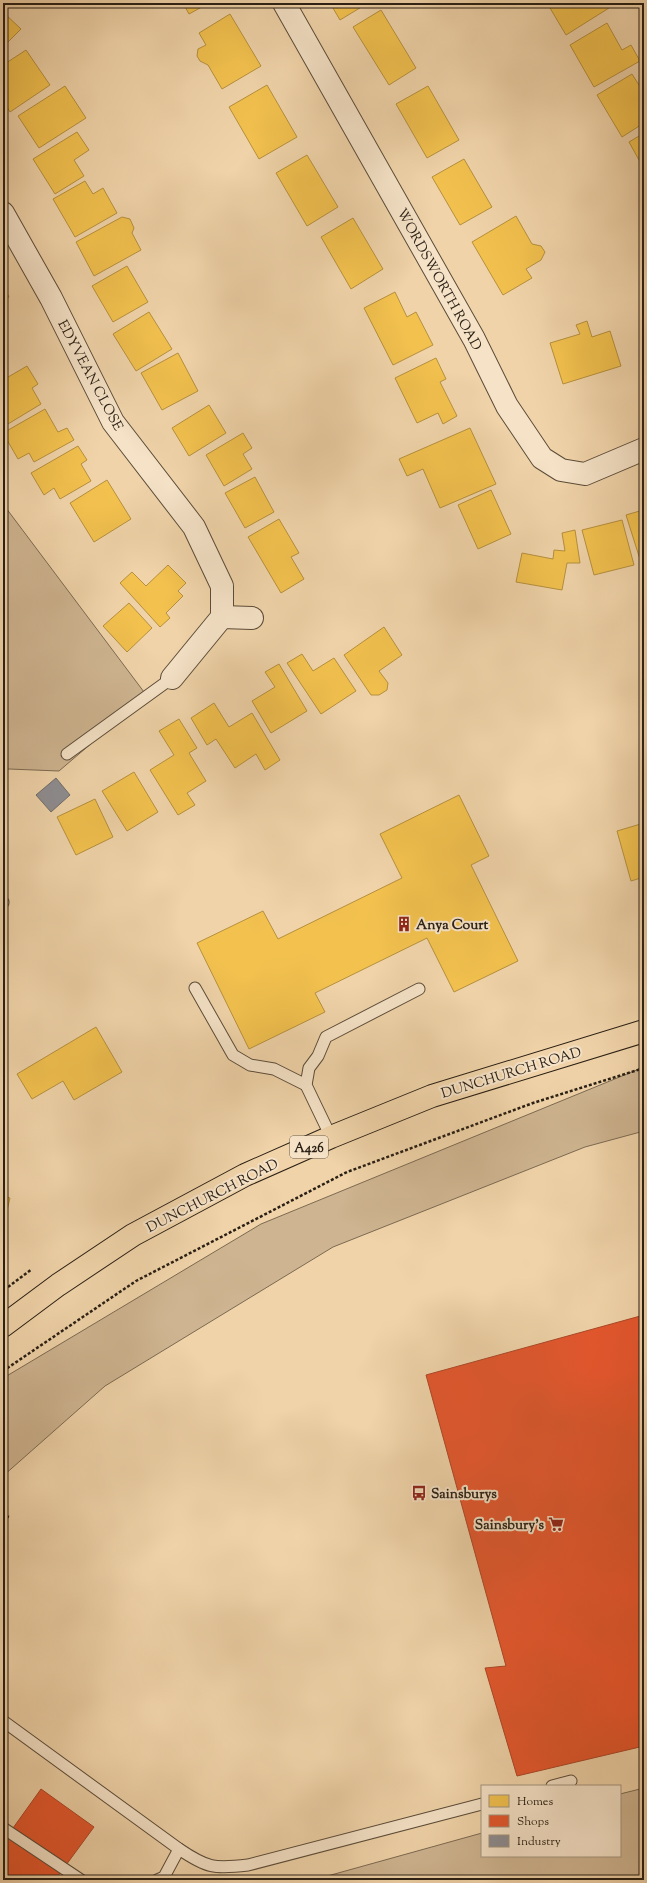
<svg xmlns="http://www.w3.org/2000/svg" width="647" height="1883" font-family="'Sorts Mill Goudy',serif">
<style>
.green{fill:#ceb490;stroke:#7c6a52}
.homes{fill:#f2c14e;stroke:#b6903d}
.shops{fill:#e4572e;stroke:#ac4626}
.industry{fill:#8d8d92;stroke:#6f6c6c}
.lines{fill:none;stroke-linecap:round;stroke-linejoin:round}
.service-casing{stroke:#5b4c39;stroke-width:13}
.minor-casing{stroke:#5b4c39;stroke-width:24}
.trunk-casing{stroke:#291f14;stroke-width:24}
.path{stroke:#291f14;stroke-width:2.5;stroke-dasharray:3 2;stroke-linecap:butt}
.service{stroke:#f5e2c7;stroke-width:11}
.minor{stroke:#f5e2c7;stroke-width:22}
.trunk{stroke:#f0d3a9;stroke-width:22}
.labels{text-anchor:middle;stroke-width:4;stroke-linejoin:round;paint-order:stroke}
.shield{fill:#f5e2c7;stroke:#665a4a;stroke-width:1}
.shield-label{font-size:13px;font-weight:bold;fill:#291f14}
.street-label{font-size:14px;fill:#291f14;stroke:#f5e2c7}
.poi-label{font-size:14px;font-weight:bold;fill:#291f14;stroke:#f5e2c7;text-anchor:start}
</style>
<rect width="100%" height="100%" fill="#f0d3a9"/>
<filter id="stains"><feTurbulence type="fractalNoise" baseFrequency=".005" numOctaves="4"/><feColorMatrix values="0 0 0 0 .2 0 0 0 0 .09 0 0 0 0 .02 0 0 0 .5 -.17"/></filter>
<radialGradient id="worn" r=".72"><stop offset=".6" stop-color="#630" stop-opacity="0"/><stop offset="1" stop-color="#630" stop-opacity=".3"/></radialGradient>
<!-- green -->
<g class="green">
<polygon points="3,504 147,696 59,771 9,769 3,770"/>
<polygon points="644,1067 644,1131 585,1147 333,1247 105,1386 3,1476 3,1379 5,1377 261,1224"/>
<polygon points="644,1788 644,1880 313,1880 482,1833 482,1856 620,1856 620,1794"/>
</g>
<!-- homes -->
<g class="homes">
<polygon points="183,3 209,3 189,14"/>
<polygon points="330,3 368,3 340,20"/>
<polygon points="547,3 606,3 609,8 566,35"/>
<polygon points="381,10 416,68 389,85 353,27"/>
<polygon points="3,12 21,29 3,47"/>
<polygon points="230,14 261,66 222,89 208,65 200,61 197,56 198,49 206,45 199,33"/>
<polygon points="607,23 622,50 631,45 640,61 594,87 570,45"/>
<polygon points="26,50 50,85 10,112 3,101 3,65"/>
<polygon points="632,74 644,93 644,123 622,137 597,95"/>
<polygon points="267,85 297,137 259,159 229,107"/>
<polygon points="65,86 86,118 39,148 18,116"/>
<polygon points="428,86 459,140 427,158 396,104"/>
<polygon points="77,132 89,150 74,160 84,176 55,194 33,159"/>
<polygon points="644,133 644,169 629,142"/>
<polygon points="307,155 338,207 307,226 276,173"/>
<polygon points="464,159 492,207 460,225 432,177"/>
<polygon points="85,181 93,194 103,188 117,213 75,237 53,199"/>
<polygon points="516,216 532,244 541,246 545,252 541,260 526,269 532,278 503,295 472,242"/>
<polygon points="122,217 130,219 134,228 132,233 141,250 94,276 76,242"/>
<polygon points="353,218 383,269 351,289 321,237"/>
<polygon points="127,266 148,302 113,322 92,286"/>
<polygon points="3,285 9,297 3,301"/>
<polygon points="395,292 407,317 416,312 433,345 393,365 364,308"/>
<polygon points="149,312 172,349 136,371 113,334"/>
<polygon points="587,321 592,337 610,331 621,366 563,384 550,343 580,334 576,325"/>
<polygon points="178,353 198,391 162,410 141,373"/>
<polygon points="436,358 446,379 440,382 457,416 443,424 438,413 417,423 395,378"/>
<polygon points="27,366 38,384 32,388 41,404 3,427 3,380"/>
<polygon points="209,405 226,433 189,456 172,428"/>
<polygon points="45,409 58,432 67,428 74,440 34,462 29,453 18,459 3,433"/>
<polygon points="470,428 496,484 440,508 423,469 407,476 399,459"/>
<polygon points="243,433 252,448 243,454 252,469 224,486 206,455"/>
<polygon points="78,446 87,460 81,464 91,481 60,499 54,488 44,495 31,473"/>
<polygon points="255,477 274,512 245,528 225,493"/>
<polygon points="107,480 131,519 94,542 70,503"/>
<polygon points="491,490 511,534 478,549 458,505"/>
<polygon points="643,510 644,513 644,572 626,515"/>
<polygon points="279,519 299,553 291,557 304,579 281,593 248,537"/>
<polygon points="622,520 634,565 594,575 582,530"/>
<polygon points="575,530 580,563 567,563 562,590 516,582 522,553 553,559 554,550 565,551 562,533"/>
<polygon points="168,565 186,583 178,591 183,596 166,613 170,618 160,627 120,583 132,572 146,586"/>
<polygon points="129,603 152,628 127,652 103,626"/>
<polygon points="384,627 402,655 379,671 388,683 387,690 379,695 371,695 344,655"/>
<polygon points="302,654 313,671 334,658 356,691 321,714 287,663"/>
<polygon points="279,664 307,711 271,733 252,701 275,687 265,672"/>
<polygon points="214,703 229,727 252,713 280,760 265,770 256,754 235,768 216,739 207,745 191,718"/>
<polygon points="179,719 197,748 189,753 206,781 187,793 195,805 178,815 150,770 174,755 159,731"/>
<polygon points="134,772 158,812 127,831 102,791"/>
<polygon points="459,795 489,856 471,865 518,961 454,992 427,938 315,993 325,1012 249,1049 197,943 263,911 278,939 402,878 380,834"/>
<polygon points="95,799 113,837 76,855 57,817"/>
<polygon points="644,823 644,877 631,881 617,831"/>
<polygon points="96,1027 122,1072 74,1100 63,1081 32,1099 17,1074"/>
<polygon points="3,1196 10,1198 4,1223 3,1223"/>
</g>
<!-- shops -->
<g class="shops">
<polygon points="644,1315 644,1746 517,1776 485,1668 506,1666 426,1375"/>
<polygon points="41,1789 94,1827 55,1880 3,1880 3,1842"/>
</g>
<!-- industry -->
<polygon class="industry" points="56,778 70,795 51,812 36,795"/>
<g class="lines">
<!-- service casing -->
<g class="service-casing">
<g id="service">
<polyline points="67,754 172,678"/>
<polyline points="3,903 3,902"/>
<polyline points="195,988 233,1055 250,1065 274,1069 306,1085"/>
<polyline points="331,1137 306,1085 309,1068 318,1056 326,1037 419,989"/>
<path d="M3,1721L179,1849C207,1868 214,1869 248,1865L482,1804"/>
<polyline points="552,1786 571,1781"/>
<polyline points="3,1828 81,1880"/>
<polyline points="157,1880 164,1877 179,1849"/>
</g>
</g>
<!-- minor casing -->
<g class="minor-casing">
<g id="minor">
<polyline points="284,3 474,339 507,406 542,458 561,470 585,474 644,449"/>
<polyline points="3,213 51,298 113,422 194,527 222,586 222,617 172,678"/>
<polyline points="222,617 252,618"/>
</g>
</g>
<!-- trunk casing -->
<g class="trunk-casing">
<polyline id="trunk" points="3,1326 58,1285 133,1235 245,1175 331,1137 432,1096 644,1031"/>
</g>
<!-- path -->
<g class="path">
<polyline points="4,1290 32,1269"/>
<polyline points="3,1371 136,1281 347,1172 533,1103 644,1068"/>
<polyline points="3,1515 9,1517"/>
</g>
<!-- service -->
<use href="#service" class="service"/>
<!-- minor -->
<use href="#minor" class="minor"/>
<!-- trunk -->
<use href="#trunk" class="trunk"/>
</g>
<!-- icons -->
<defs>
<g id="building-bare" transform="scale(1.2)"><path d="M-4-6H4V6H1V3H-1V6H-4ZM-2.5-4.3h1.7v1.8h-1.7ZM.8-4.3h1.7v1.8H.8ZM-2.5-1h1.7V.8h-1.7ZM.8-1h1.7V.8H.8Z" fill="#8f2418" stroke="#f5e2c7" stroke-width="2.5" paint-order="stroke"/></g>
<g id="bus-bare" transform="scale(1.2)"><path d="M-5-6H5V4H4V6H2V4H-2V6H-4V4H-5ZM-3.5-4V0h7V-4ZM-3.5 1.2v1.5H-2V1.2ZM2 1.2v1.5H3.5V1.2Z" fill="#8f2418" stroke="#f5e2c7" stroke-width="2.5" paint-order="stroke"/></g>
<g id="supermarket-bare" transform="scale(1.2)"><path d="M-6-5.5h2.5l.6 2H6L4.5 2H-2.5L-4.4-4H-6ZM-1.5 3.2a1.3 1.3 0 1 0 .1 0ZM3 3.2a1.3 1.3 0 1 0 .1 0Z" fill="#8f2418" stroke="#f5e2c7" stroke-width="2.5" paint-order="stroke"/></g>
</defs>
<g fill-rule="evenodd">
<use href="#building-bare" x="404" y="924"/>
<use href="#bus-bare" x="419" y="1493"/>
<use href="#supermarket-bare" x="556" y="1524"/>
</g>
<g class="labels">
<!-- shield labels -->
<rect class="shield" x="290" y="1136" width="38" height="22" rx="3"/>
<g class="shield-label">
<text x="309" y="1152">A426</text>
</g>
<!-- street labels -->
<g class="street-label">
<text transform="translate(440 279) rotate(61)" y="5">WORDSWORTH ROAD</text>
<text transform="translate(91 375) rotate(62)" y="5">EDYVEAN CLOSE</text>
<text transform="translate(511 1072) rotate(-17)" y="5">DUNCHURCH ROAD</text>
<text transform="translate(212 1195) rotate(-27)" y="5">DUNCHURCH ROAD</text>
</g>
<!-- poi labels -->
<g class="poi-label">
<text x="416" y="929">Anya Court</text>
<text x="431" y="1498">Sainsburys</text>
<text x="544" y="1529" text-anchor="end">Sainsbury's</text>
</g>
</g>
<!-- margin -->
<rect width="647" height="1883" fill="none" stroke="#f0d3a9" stroke-width="16"/>
<rect x="4" y="4" width="639" height="1875" fill="none" stroke="#291f14" stroke-width="2"/>
<rect x="8" y="8" width="631" height="1867" fill="none" stroke="#291f14"/>
<!-- legend -->
<rect x="481" y="1785" width="140" height="72" fill="#f5e2c7" stroke="#a3947f"/>
<rect x="489" y="1795" width="20" height="12" fill="#f2c14e" stroke="#a3947f"/>
<text x="517" y="1805" font-size="12" fill="#291f14">Homes</text>
<rect x="489" y="1815" width="20" height="12" fill="#e4572e" stroke="#a3947f"/>
<text x="517" y="1825" font-size="12" fill="#291f14">Shops</text>
<rect x="489" y="1835" width="20" height="12" fill="#8d8d92" stroke="#a3947f"/>
<text x="517" y="1845" font-size="12" fill="#291f14">Industry</text>
<rect width="100%" height="100%" filter="url(#stains)"/>
<rect width="100%" height="100%" fill="url(#worn)"/>
</svg>
